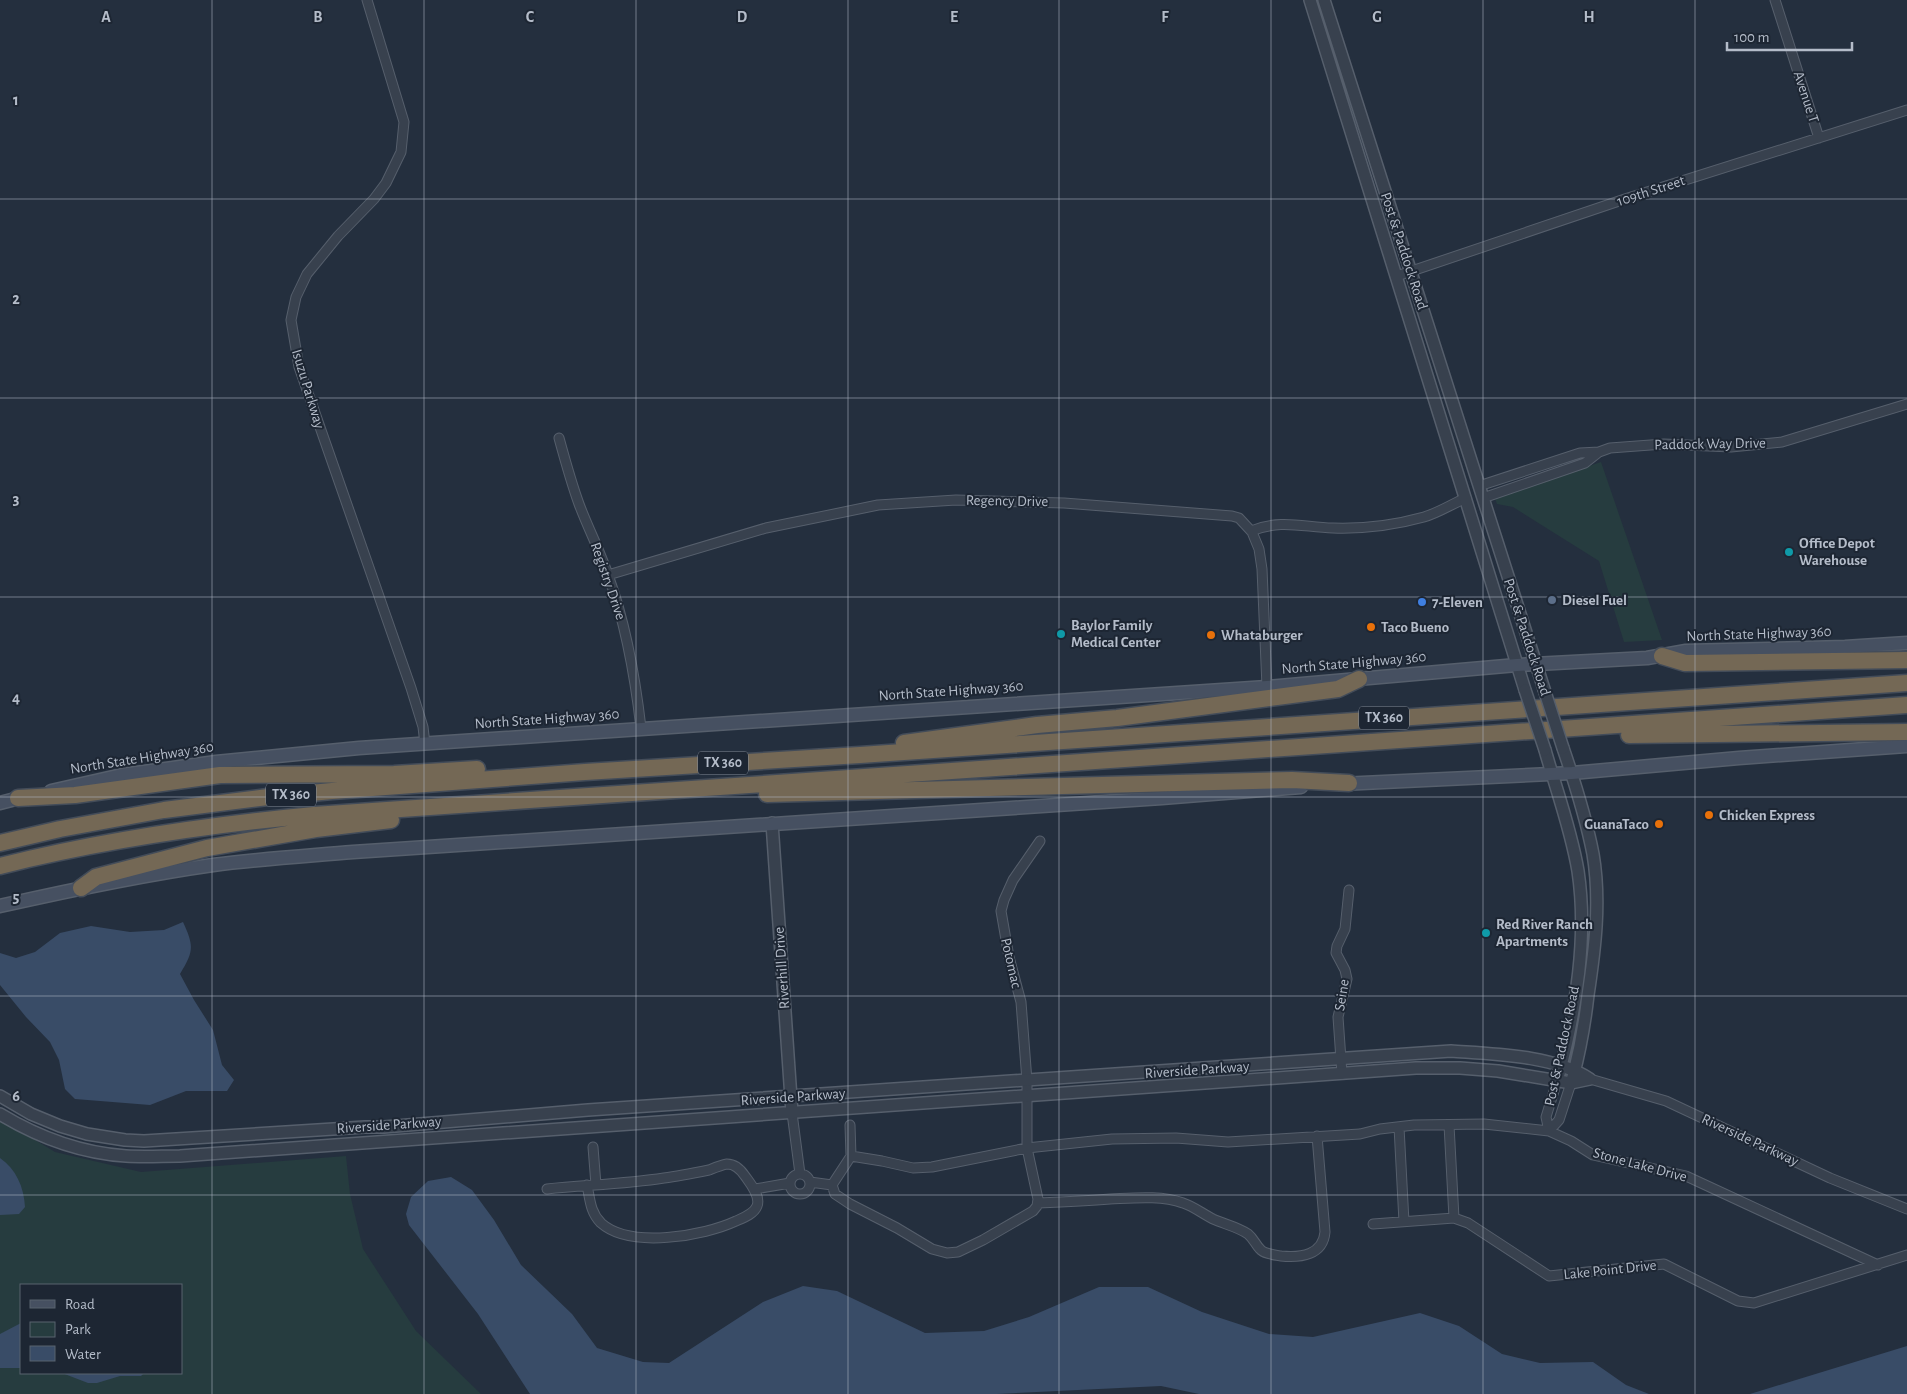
<svg xmlns="http://www.w3.org/2000/svg" width="1907" height="1394" font-family="'Alegreya Sans',sans-serif">
<rect width="100%" height="100%" fill="#242f3e"/>
<!-- green -->
<path fill="#263c3f" fill-rule="evenodd" d="M1601,462L1662,640L1624,642L1599,561L1513,507L1497,504L1495,498Z
M0,1119L55,1152L141,1172L346,1156L350,1194L363,1249L416,1331L481,1394H0ZM21,1285H181V1373H21Z"/>
<!-- water -->
<path fill="#394c67" d="M183,922C194,946 194,951 180,974L194,1000L213,1030L222,1065L234,1080L227,1091H186L150,1105L75,1099L65,1089L59,1060L50,1042L26,1017L0,985V953L16,958L35,952L60,933L91,926L130,932L164,930Z
M0,1158C16,1169 24,1187 25,1207L19,1214L0,1215Z
M451,1177L472,1190L494,1220L521,1265L572,1314L597,1348L643,1362L669,1363L763,1302L803,1286L837,1291L925,1333L984,1331L1029,1317L1099,1287H1148L1202,1312L1269,1334L1313,1337L1420,1313L1459,1326L1502,1354L1540,1363L1593,1362L1626,1385L1649,1394H1199L1161,1386L997,1394H530L478,1314L409,1225L406,1214L411,1197L428,1181Z
M21,1323V1368H0V1334Z
M1907,1346V1394H1750Z
M62,1373H144L141,1376H120L97,1383H88Z"/>
<g fill="none" stroke-linecap="round" stroke-linejoin="round">
<!-- minor casing -->
<g stroke="#565f6c" stroke-width="11">
<path id="minor" d="M367,0L404,122L401,152L386,183L374,199L338,236L307,274L296,297L291,320L299,367L411,688L423,727L425,744
M1775,0L1819,138
M1397,276L1625,199L1907,110
M559,438C565,460 571,482 579,504C588,528 600,551 608,575C626,624 635,676 641,728
M1479,486L1580,453L1599,452L1610,448L1664,444L1731,447L1782,442L1907,404
M1483,498L1585,463L1599,452
M1251,531C1281,519 1302,527 1333,528C1363,529 1395,525 1424,517C1438,513 1452,504 1466,498
M608,575L766,528L878,505L956,500L1064,503L1232,516L1239,518L1252,532L1259,549L1262,569L1267,687
M1342,1074L1338,1017L1347,979L1345,970L1336,953L1337,946L1345,929L1349,890
M1590,1079L1666,1101L1830,1178L1907,1209
M792,1113L800,1174
M1449,1125L1454,1218
M1399,1127L1404,1222
M1549,1131L1559,1120L1571,1083
M1549,1131L1546,1117L1557,1081
M593,1147L596,1185
M851,1156L882,1161L913,1168L932,1167L1027,1148L1112,1139L1176,1138L1228,1142L1360,1134L1380,1129L1414,1125L1484,1124L1549,1131L1571,1141L1593,1155L1686,1176L1878,1265
M790 1184a10 10 0 1 1 20 0a10 10 0 1 1-20 0Z
M810,1182L832,1185L851,1156L850,1125
M832,1185L835,1194L850,1204L897,1228L932,1249L947,1253L958,1252L983,1240L1033,1211L1037,1206L1038,1199L1027,1148V1081L1021,1002L1009,957L1001,911L1004,900L1013,880L1040,841
M547,1189C586,1185 625,1184 664,1178C679,1176 694,1173 709,1170C714,1168 721,1165 727,1164C735,1164 741,1170 745,1176C750,1183 761,1196 757,1206C754,1214 743,1218 736,1221C704,1236 630,1249 601,1223C590,1212 590,1199 587,1185
M755,1189L790,1183
M1038,1203C1062,1202 1086,1201 1110,1199C1133,1198 1161,1195 1183,1203C1193,1206 1203,1214 1213,1219C1224,1224 1238,1227 1248,1234C1254,1239 1255,1244 1260,1249C1264,1254 1275,1255 1281,1256C1301,1258 1323,1255 1325,1232L1317,1136
M1373,1224L1454,1218L1468,1223L1549,1276L1664,1264L1738,1301L1754,1303L1907,1255"/>
</g>
<!-- tertiary casing -->
<g stroke="#565f6c" stroke-width="14">
<path id="tertiary" d="M1310,0L1525,690
M1324,0L1544,689
M1563,748C1575,783 1586,818 1593,854C1601,901 1595,949 1588,995C1585,1022 1580,1050 1573,1077
M1545,750C1556,789 1571,829 1578,871C1588,938 1576,1008 1559,1074
M772,823L792,1113
M0,1096L31,1114L60,1126L87,1134L125,1140L144,1141L365,1127H384L588,1110L1451,1051C1493,1054 1553,1055 1590,1079
M0,1114C38,1137 81,1153 126,1156C144,1157 162,1156 180,1156L1416,1068H1460L1498,1071L1571,1083L1590,1079"/>
</g>
<!-- secondary casing -->
<g stroke="#565f6c" stroke-width="15">
<path id="secondary" d="M1341,784L1572,773L1739,758L1907,746
M51,791L122,775L216,762L359,748L1267,687L1517,665L1647,658L1686,651L1845,647L1907,643
M0,803L27,796
M0,906C71,890 142,875 213,865C260,859 307,856 353,852L1162,798L1301,787"/>
</g>
<!-- motorway casing -->
<g stroke="#434c59" stroke-width="19">
<path id="motorway" d="M1662,656L1685,663L1907,660
M1629,735L1907,732
M904,743L1037,725L1117,718L1338,689L1359,679
M767,794L1292,780L1349,783
M18,798L75,795L220,775L394,774L477,769
M0,843L60,829L164,810L268,797L332,791L585,772L860,755L1907,683
M0,866C103,840 208,825 314,815L1907,705
M81,888L96,877L207,848L316,829L391,820"/>
</g>
<!-- minor -->
<use href="#minor" stroke="#38414e" stroke-width="9"/>
<!-- tertiary -->
<use href="#tertiary" stroke="#38414e" stroke-width="11"/>
<!-- secondary -->
<use href="#secondary" stroke="#465061" stroke-width="12"/>
<!-- motorway -->
<use href="#motorway" stroke="#746855" stroke-width="16"/>
<!-- tertiary-bridge casing -->
<g stroke="#565f6c" stroke-width="14" stroke-linecap="butt">
<path id="tertiary-bridge" d="M1544,689L1563,748
M1525,690L1545,750"/>
</g>
<!-- tertiary-bridge -->
<use href="#tertiary-bridge" stroke="#38414e" stroke-width="11"/>
</g>
<!-- grid -->
<path fill="none" stroke="#b4bcc9" stroke-width="1" stroke-opacity="0.55" d="M212,0V1394M424,0V1394M636,0V1394M848,0V1394M1059,0V1394M1271,0V1394M1483,0V1394M1695,0V1394M0,199H1907M0,398H1907M0,597H1907M0,797H1907M0,996H1907M0,1195H1907"/>
<!-- markers -->
<g fill="#0f9aa8" stroke="#1d2633" stroke-width="2">
<circle cx="1789" cy="552" r="5"/>
<circle cx="1061" cy="634" r="5"/>
<circle cx="1486" cy="933" r="5"/>
</g>
<circle fill="#5c6f8a" stroke="#1d2633" stroke-width="2" cx="1552" cy="600" r="5"/>
<circle fill="#3f7fe0" stroke="#1d2633" stroke-width="2" cx="1422" cy="602" r="5"/>
<g fill="#e8710a" stroke="#1d2633" stroke-width="2">
<circle cx="1371" cy="627" r="5"/>
<circle cx="1211" cy="635" r="5"/>
<circle cx="1709" cy="815" r="5"/>
<circle cx="1659" cy="824" r="5"/>
</g>
<g text-anchor="middle" dominant-baseline="central" stroke-width="4" stroke-linejoin="round" paint-order="stroke">
<!-- shield labels -->
<g fill="#1d2633" stroke="#878f9c" stroke-width="1">
<rect x="1359" y="706.5" width="50" height="23" rx="4"/>
<rect x="698" y="751.5" width="50" height="23" rx="4"/>
<rect x="266" y="783.5" width="50" height="23" rx="4"/>
</g>
<g font-size="14" font-weight="bold" fill="#b4bcc9">
<text x="1384" y="718">TX 360</text>
<text x="723" y="763">TX 360</text>
<text x="291" y="795">TX 360</text>
</g>
<!-- street labels -->
<g font-size="15" fill="#b4bcc9" stroke="#1d2633">
<text transform="translate(1806 97) rotate(72)">Avenue T</text>
<text transform="translate(1651 191) rotate(-18)">109th Street</text>
<text transform="translate(1404 251) rotate(72)">Post &amp; Paddock Road</text>
<text transform="translate(308 389) rotate(73)">Isuzu Parkway</text>
<text transform="translate(1710 444) rotate(-1)">Paddock Way Drive</text>
<text transform="translate(1007 501) rotate(1)">Regency Drive</text>
<text transform="translate(608 581) rotate(71)">Registry Drive</text>
<text transform="translate(1759 634) rotate(-2)">North State Highway 360</text>
<text transform="translate(1527 637) rotate(72)">Post &amp; Paddock Road</text>
<text transform="translate(1354 663) rotate(-5)">North State Highway 360</text>
<text transform="translate(951 691) rotate(-4)">North State Highway 360</text>
<text transform="translate(547 719) rotate(-4)">North State Highway 360</text>
<text transform="translate(142 758) rotate(-9)">North State Highway 360</text>
<text transform="translate(1011 963) rotate(77)">Potomac</text>
<text transform="translate(782 968) rotate(-94)">Riverhill Drive</text>
<text transform="translate(1342 995) rotate(-81)">Seine</text>
<text transform="translate(1562 1046) rotate(-78)">Post &amp; Paddock Road</text>
<text transform="translate(1197 1070) rotate(-4)">Riverside Parkway</text>
<text transform="translate(793 1097) rotate(-4)">Riverside Parkway</text>
<text transform="translate(389 1125) rotate(-4)">Riverside Parkway</text>
<text transform="translate(1750 1140) rotate(25)">Riverside Parkway</text>
<text transform="translate(1640 1165) rotate(15)">Stone Lake Drive</text>
<text transform="translate(1610 1270) rotate(-6)">Lake Point Drive</text>
</g>
<!-- poi labels -->
<g font-size="15" font-weight="bold" fill="#b4bcc9" stroke="#1d2633" text-anchor="start">
<text x="1799" y="543">Office Depot<tspan x="1799" dy="17">Warehouse</tspan></text>
<text x="1562" y="600">Diesel Fuel</text>
<text x="1432" y="602">7-Eleven</text>
<text x="1071" y="625">Baylor Family<tspan x="1071" dy="17">Medical Center</tspan></text>
<text x="1381" y="627">Taco Bueno</text>
<text x="1221" y="635">Whataburger</text>
<text x="1719" y="815">Chicken Express</text>
<text x="1649" y="824" text-anchor="end">GuanaTaco</text>
<text x="1496" y="924">Red River Ranch<tspan x="1496" dy="17">Apartments</tspan></text>
</g>
</g>
<g font-size="16" text-anchor="middle" font-weight="bold" fill="#b4bcc9" stroke="#1d2633" stroke-width="4" stroke-linejoin="round" paint-order="stroke">
<text x="106" y="22">A</text>
<text x="318" y="22">B</text>
<text x="530" y="22">C</text>
<text x="742" y="22">D</text>
<text x="954" y="22">E</text>
<text x="1165" y="22">F</text>
<text x="1377" y="22">G</text>
<text x="1589" y="22">H</text>
<text x="16" y="105">1</text>
<text x="16" y="304">2</text>
<text x="16" y="504">3</text>
<text x="16" y="703">4</text>
<text x="16" y="902">5</text>
<text x="16" y="1101">6</text>
</g>
<!-- legend -->
<rect x="20" y="1284" width="162" height="90" fill="#1d2633" stroke="#59626f"/>
<rect x="30" y="1300" width="25" height="8" fill="#465061" stroke="#59626f"/>
<text x="65" y="1309" font-size="15" fill="#b4bcc9">Road</text>
<rect x="30" y="1322" width="25" height="15" fill="#263c3f" stroke="#59626f"/>
<text x="65" y="1334" font-size="15" fill="#b4bcc9">Park</text>
<rect x="30" y="1346" width="25" height="15" fill="#394c67" stroke="#59626f"/>
<text x="65" y="1359" font-size="15" fill="#b4bcc9">Water</text>
<!-- scale -->
<path d="M1727 42v8h125v-8" fill="none" stroke="#b4bcc9" stroke-width="2.5"/>
<text x="1734" y="42" font-size="15" fill="#b4bcc9" stroke="#1d2633" stroke-width="4" paint-order="stroke">100 m</text>
</svg>
